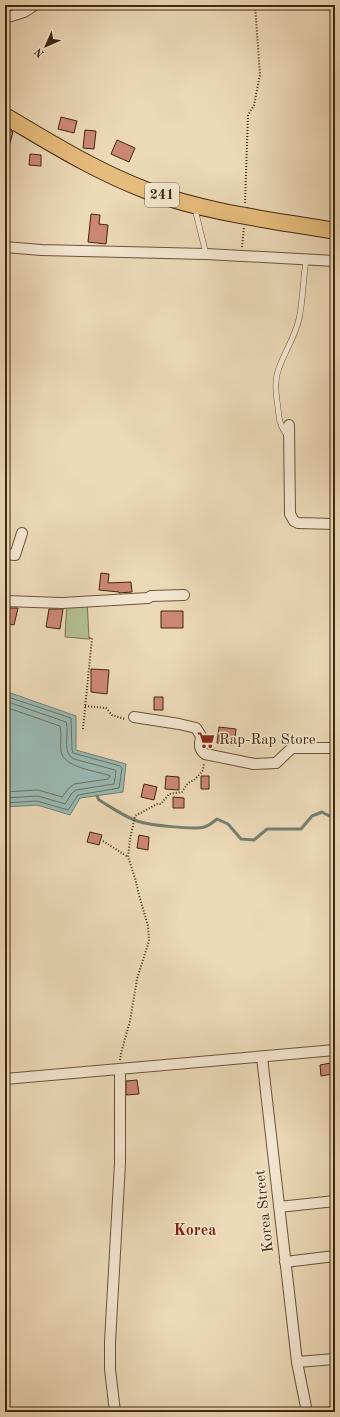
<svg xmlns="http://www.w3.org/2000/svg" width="340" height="1417" font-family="'Old Standard TT',serif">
<rect width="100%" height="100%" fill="#ecd9b7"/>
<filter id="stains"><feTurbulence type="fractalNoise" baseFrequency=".005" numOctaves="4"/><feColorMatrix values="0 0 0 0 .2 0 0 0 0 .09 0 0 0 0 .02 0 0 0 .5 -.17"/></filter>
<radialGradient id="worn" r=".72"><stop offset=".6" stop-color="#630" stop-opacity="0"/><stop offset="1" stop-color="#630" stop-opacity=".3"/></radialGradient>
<!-- green -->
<path fill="#b4c091" stroke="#7a7450" d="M87,599L89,639L65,637L67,600Z"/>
<!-- water -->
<path fill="#99b9b3" stroke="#757f71" d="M5,691L76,716V750L126,764L123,792L80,798L70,815L37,805L5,807Z"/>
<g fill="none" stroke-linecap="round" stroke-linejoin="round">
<!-- shore -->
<path stroke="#6c7061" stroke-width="1" d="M5,696L71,718L72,750L73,753L120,766L122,768L119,788L78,795L68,810L37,801L5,803
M5,701L66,722C70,733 61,752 74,759L115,770L116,772L114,784L76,790L72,793L65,804L38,796L5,798
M5,707L60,726C62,734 60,743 61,751C63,767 95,771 108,775L110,776L108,779L74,784L69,788L62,797L38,790L5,792"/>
<!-- stream -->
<path stroke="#757f71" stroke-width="3" d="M97,796L99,800C111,807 123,816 137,821C148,825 194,830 204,827C209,826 213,822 217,819L228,824L241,839L254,840L267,829H301L312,816L322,812L335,819"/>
</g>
<!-- building -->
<path fill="#cd8775" stroke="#3f280f" d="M61,117L77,121L74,133L58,129Z
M5,127L13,132L7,154L5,153Z
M85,130L96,131L94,149L83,148Z
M117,140L135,148L129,162L111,154Z
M30,154L41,155V166L29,165Z
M91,214L100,215L99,224L108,225L106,244L88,242Z
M101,573L109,574L108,583L131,582L132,592L119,593V592L99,590Z
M6,608H18L14,625L5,623Z
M49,609H63L60,629L46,627Z
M161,611H183V628H161Z
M91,669L109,670L107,694L91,692Z
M154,697H163V710H154Z
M219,727L236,729L234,745L217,743Z
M166,776L179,777V790L165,789Z
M201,776H209V789H201Z
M144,784L157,787L154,800L141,797Z
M173,797L184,798V808H173Z
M90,832L102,835L99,845L87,842Z
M139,835L149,837L148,850L137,848Z
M331,1063L333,1074L321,1076L320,1065Z
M137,1080L139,1094L126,1095V1081Z"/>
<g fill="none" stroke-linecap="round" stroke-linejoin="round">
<!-- service casing -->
<g stroke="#6a5439" stroke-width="6">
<path id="service" d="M195,209L206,254
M288,436C280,427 279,419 278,408C276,394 274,381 279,368C285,351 295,337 299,319C303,300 303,280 306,261"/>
</g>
<!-- minor casing -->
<g stroke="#6a5439" stroke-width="12">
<path id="minor" d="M5,18L24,12L35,5
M5,247L41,250L206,254L335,261
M289,425L290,514L294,521L298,523L335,524
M5,554L15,555L22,533
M5,601L62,603L148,598L151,596L184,595
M134,717L179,724L196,728L201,736C200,743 198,749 205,754L254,764L276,763L292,748H335
M262,1057L297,1362L307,1412
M5,1079L335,1050
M279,1207L335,1201
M285,1262L335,1256
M297,1362L335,1359
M115,1412L110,1369V1342L120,1163V1069"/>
</g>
<!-- primary casing -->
<g stroke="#3f280f" stroke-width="18">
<path id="primary" d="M5,116C51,143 97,172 148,191C208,213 272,220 335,231"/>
</g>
<!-- path -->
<path stroke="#3f280f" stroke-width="2" stroke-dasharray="1 2" stroke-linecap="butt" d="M245,203L248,115L254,105L260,75L255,5
M242,247L244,227
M85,706L106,708L112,715L125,719
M83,729L92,638H89
M103,841L128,857
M120,1060L121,1053L130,1021L137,979L149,941L148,926L139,895L135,878L128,857L130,839L135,816L157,804H161L169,794L182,792L188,783L194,780L200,774L203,770L204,763"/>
<!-- service -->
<use href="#service" stroke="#f3e6d0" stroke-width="5"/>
<!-- minor -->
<use href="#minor" stroke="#f3e6d0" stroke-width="10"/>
<!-- primary -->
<use href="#primary" stroke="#e6bc7c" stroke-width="16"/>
</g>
<!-- icons -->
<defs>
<g id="supermarket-bare" transform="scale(1.38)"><path d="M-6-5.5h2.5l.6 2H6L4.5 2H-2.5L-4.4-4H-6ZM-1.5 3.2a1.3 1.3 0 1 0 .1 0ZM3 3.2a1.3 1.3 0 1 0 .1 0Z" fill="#8f2418" stroke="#f3e6d0" stroke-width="2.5" paint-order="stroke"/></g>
</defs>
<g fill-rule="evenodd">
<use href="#supermarket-bare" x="206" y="740"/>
</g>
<g text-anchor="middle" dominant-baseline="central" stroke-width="3" stroke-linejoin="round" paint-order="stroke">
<!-- shield labels -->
<rect fill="#f3e6d0" stroke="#756149" stroke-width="1" x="145" y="183" width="34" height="24" rx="3"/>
<g font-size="14" font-weight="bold" fill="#3f280f">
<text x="162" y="195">241</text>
</g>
<!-- poi labels -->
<g font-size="15" fill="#3f280f" stroke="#f3e6d0" text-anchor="start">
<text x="219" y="740">Rap-Rap Store</text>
</g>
<!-- street labels -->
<g font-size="15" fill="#3f280f" stroke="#f3e6d0">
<text transform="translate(265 1211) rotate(-96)">Korea Street</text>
</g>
<!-- neighbourhood labels -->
<g font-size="16" font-weight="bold" fill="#7a1f14" stroke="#f3e6d0">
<text x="195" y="1231">Korea</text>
</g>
</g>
<!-- margin -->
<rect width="340" height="1417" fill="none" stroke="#ecd9b7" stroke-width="20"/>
<rect x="6" y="6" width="328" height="1405" fill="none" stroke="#3f280f" stroke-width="2"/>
<rect x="10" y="10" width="320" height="1397" fill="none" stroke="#3f280f"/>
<!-- north arrow -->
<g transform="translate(46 46) rotate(225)" stroke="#f3e6d0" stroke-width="3" paint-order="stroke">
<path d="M0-3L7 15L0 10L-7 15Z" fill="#3f280f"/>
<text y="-6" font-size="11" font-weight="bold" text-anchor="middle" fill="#3f280f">N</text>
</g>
<rect width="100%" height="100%" filter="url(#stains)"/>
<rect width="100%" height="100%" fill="url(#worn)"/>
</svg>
